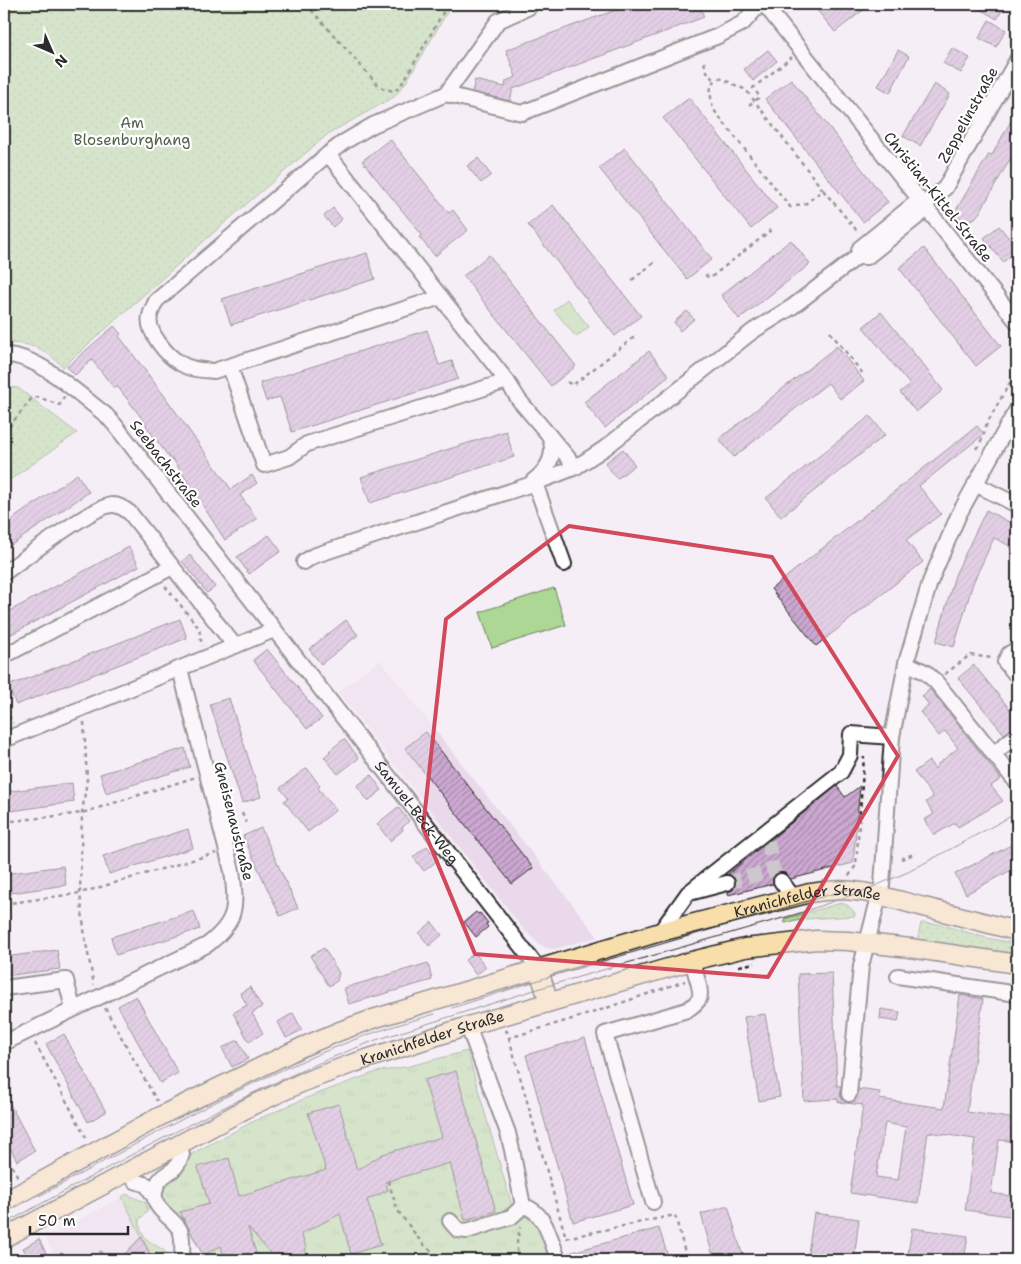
<svg xmlns="http://www.w3.org/2000/svg" width="1021" height="1264" font-family="'Shantell Sans',sans-serif">
<defs>
<pattern id="grass-dots" width="8" height="8" patternUnits="userSpaceOnUse" patternTransform="scale(1.25)"><rect width="8" height="8" fill="#add795"/><path d="M2 2h.1M6 6h.1" fill="none" stroke="#95b981" stroke-width="1.8" stroke-linecap="round"/></pattern>
<pattern id="park-tufts" width="24" height="20" patternUnits="userSpaceOnUse" patternTransform="scale(1.25)"><rect width="24" height="20" fill="#add795"/><path d="M3 7l-1-3M5 7V3M7 7l1-3M15 17l-1-3M17 17v-4M19 17l1-3" fill="none" stroke="#95b981"/></pattern>
<pattern id="building-hatch" width="6" height="6" patternUnits="userSpaceOnUse" patternTransform="scale(1.25)"><rect width="6" height="6" fill="#cca8d1"/><path d="M-1 1l2-2M0 6l6-6M5 7l2-2" fill="none" stroke="#a689aa"/></pattern>
</defs>
<rect width="100%" height="100%" fill="#f5eef6"/>
<filter id="ink" filterUnits="userSpaceOnUse"><feTurbulence type="fractalNoise" baseFrequency=".02" numOctaves="2"/><feDisplacementMap in="SourceGraphic" scale="10" xChannelSelector="R" yChannelSelector="G"/><feConvolveMatrix kernelMatrix="1 2 1 2 8 2 1 2 1" color-interpolation-filters="sRGB"/></filter>
<g filter="url(#ink)">
<!-- built -->
<path fill="#e9d9eb" d="M380,660L598,937L554,949L546,948L539,944L524,930L338,692Z
M122,1197L153,1260H57L43,1233H55Z"/>
<!-- grass -->
<path fill="url(#grass-dots)" stroke="#6c8160" d="M4,4H452L407,81L394,97L328,134L221,226L63,367C44,348 31,343 4,343Z
M4,386L18,388L77,433L4,484Z
M841,903C847,904 851,908 855,913V916L807,919L785,923L784,919Z
M921,923L940,924L983,937L1017,944V957L917,941Z"/>
<!-- park -->
<path fill="url(#park-tufts)" stroke="#6c8160" d="M467,1051L516,1220L530,1214L539,1223L551,1257L543,1260H203V1255L189,1229L186,1228L180,1212L174,1215L162,1206L159,1185L175,1173L193,1153L256,1120L306,1098L376,1072L410,1066Z
M126,1194L145,1202L148,1211L139,1220C141,1247 162,1242 172,1260H153L122,1197Z"/>
<!-- pitch -->
<path fill="#add795" stroke="#6c8160" d="M567,299L589,327L576,337L554,310Z
M554,588L566,625L492,648L480,612Z"/>
<!-- building -->
<path fill="url(#building-hatch)" stroke="#2b2b2b" fill-rule="evenodd" d="M632,4H699L704,17L513,89L510,101L472,92L475,80L505,87L506,81L516,77L506,50Z
M812,4H871L835,32Z
M971,4H998L1004,7L997,19Z
M989,20L1006,30L996,47L979,38Z
M952,48L970,58L961,73L943,63Z
M768,50L777,61L753,81L744,69Z
M898,50L909,56L890,93L878,86Z
M791,79L888,202L863,222L765,99Z
M934,84L950,94L920,146L903,136Z
M689,98L777,208L751,229L663,118Z
M1017,110V147L980,212L974,219L972,218L969,223L958,217L955,212L989,154L992,155Z
M390,139L449,213L453,210L468,230L435,256L419,237L422,235L362,161Z
M625,148L712,259L687,279L599,168Z
M478,158L491,175L481,183L467,166Z
M553,205L641,316L615,336L528,225Z
M333,208L342,219L333,227L324,216Z
M999,226L1017,248V251L1003,262L984,238Z
M791,240L810,264L739,319L721,295Z
M924,248L1001,346L976,366L899,268Z
M367,253L375,279L231,325L222,299Z
M489,255L576,366L551,386L463,276Z
M687,311L694,319L680,331L674,322Z
M881,312L943,390L916,412L900,392L910,385L863,327Z
M114,326L121,334L119,336L163,394L231,489L252,475L257,483L240,495L257,519L225,540L173,459L171,460L146,426L147,425L117,386L114,388L92,360L75,375L67,367Z
M427,330L439,365L452,361L458,379L292,432L280,397L266,401L260,383Z
M837,346L864,381L840,399L828,383L734,457L719,439Z
M649,351L669,376L605,428L584,402Z
M870,416L885,435L781,517L766,498Z
M977,426L984,434L919,486L941,514L906,540L923,562L816,646L771,589Z
M506,431L514,457L370,503L361,477Z
M623,449L635,465L617,479L605,463Z
M77,474L89,492L4,550V525Z
M986,510L1017,526V557L1008,545L994,538L973,583L954,647L936,642L955,575Z
M269,535L281,551L249,574L237,557Z
M129,547L139,566L4,638V614Z
M190,555L215,587L207,593L182,561Z
M180,619L187,638L16,705L8,686Z
M346,620L358,635L321,664L309,649Z
M267,649L322,718L307,729L253,660Z
M974,665L1017,718V725L1004,734L958,678Z
M930,689L1001,779L991,786L1003,801L958,827L955,823L934,835L924,820L934,814L926,802L933,797L914,772L929,761L935,769L938,764L958,748L945,731L939,736L920,712L929,705L922,696Z
M229,698L261,797L242,803L210,704Z
M426,732L533,868L512,884L405,748Z
M344,739L359,758L338,774L324,757L330,752L329,751Z
M185,748L190,767L106,793L100,774Z
M307,768L320,786L318,788L336,810L308,832L284,801L288,798L280,788Z
M371,775L382,790L368,801L357,786Z
M72,783L74,802L4,812V792Z
M837,786L845,797L860,786L853,863L791,879L785,873L779,872L773,877V884L728,895V892L733,890L735,886L736,881L733,877L728,874Z
M398,807L409,821L402,828L403,830L390,841L377,824Z
M261,828L298,908L280,916L243,836Z
M188,829L193,848L109,874L103,856Z
M1017,842V867L966,894L955,874Z
M427,846L438,860L424,871L413,857Z
M63,866L66,885L4,894V874Z
M194,911L200,929L116,955L111,937Z
M476,912L478,914L480,913L488,923L486,924L488,927L476,937L464,922Z
M432,922L442,935L429,946L419,933Z
M324,948L339,973L337,981L329,986L310,956Z
M57,950L60,969L4,976V957Z
M475,953L486,967L476,975L465,960Z
M428,963L432,980L349,1004L344,988Z
M832,973L837,1086H841V1097L848,1103L856,1099L858,1089L880,1092L879,1099L944,1108L960,995L983,999L967,1112L1017,1119V1142L999,1140L991,1193L1017,1197V1217L965,1210L975,1139L928,1132L918,1203L850,1193L863,1105L838,1102V1099L804,1101L798,974ZM885,1123L906,1127L898,1180L876,1177Z
M250,987L262,1007L252,1013L263,1033L249,1042L233,1013L247,1005L240,993Z
M136,996L178,1073L160,1083L118,1006Z
M881,1009L900,1012L898,1022L880,1019Z
M293,1013L302,1030L286,1038L278,1022Z
M765,1014L780,1097L759,1101L744,1017Z
M64,1034L106,1112L88,1122L46,1044Z
M585,1038L633,1205L573,1222L526,1055Z
M238,1040L248,1059L232,1067L222,1048Z
M456,1071L496,1211L465,1220L450,1163L385,1182L388,1190L367,1200L381,1245L351,1254L340,1214L301,1234L306,1247L305,1253L300,1260H276L248,1227L258,1260H225L221,1246L203,1255L180,1212L209,1204L198,1167L229,1158L239,1196L326,1170L308,1113L339,1104L357,1170L383,1154L442,1137L424,1080Z
M4,1093L35,1151L17,1161L4,1136Z
M728,1206L744,1260H714L701,1214Z
M814,1213L859,1219L854,1260H807Z
M659,1228L669,1260H564L565,1254Z
M912,1228L968,1236L964,1260H907Z
M141,1237L153,1260H119Z
M39,1239L48,1257L42,1260H29L23,1248Z"/>
<g fill="none" stroke-linecap="round" stroke-linejoin="round">
<!-- minor-tunnel -->
<path stroke="#cdc7cd" stroke-width="14" stroke-dasharray="14 7" stroke-linecap="butt" d="M768,841L773,870L777,876
M727,883L773,870"/>
<!-- minor casing -->
<g stroke="#2b2b2b" stroke-width="18">
<g id="minor">
<path d="M764,4L1017,322"/>
<path d="M446,94L522,113L718,36L743,23L760,4"/>
<path d="M328,154L507,381L519,400L576,467"/>
<path d="M924,205L945,188L1017,60"/>
<path d="M857,257H867L927,209"/>
<path d="M441,297L214,371C203,370 190,370 180,363C167,356 146,331 150,316C151,311 154,306 156,301L328,154L344,142L373,125L446,94L498,21L529,7"/>
<path id="s1" d="M4,355C38,354 79,395 106,415L115,425L538,968"/>
<path d="M230,367L264,465L289,457L307,444L507,381"/>
<path d="M533,481C549,469 557,454 549,435"/>
<path d="M535,483L564,564"/>
<path d="M975,484L1017,505"/>
<path d="M304,562L313,556L535,483L576,467L605,448L753,331L792,307L857,257L860,248L919,200"/>
<path d="M4,573C22,560 96,504 113,505C119,505 125,509 130,513L235,646"/>
<path d="M1017,649L1009,654L1005,662L1017,676"/>
<path d="M4,656L172,567"/>
<path d="M906,663L925,672L936,682L1017,783"/>
<path d="M4,740L274,630"/>
<path d="M993,754L1017,735"/>
<path d="M781,881L793,897"/>
<path d="M693,892L727,883"/>
<path d="M660,932L688,893L841,772L850,755L851,734L892,737"/>
<path d="M898,976L1017,994"/>
<path d="M4,988L66,980L73,1009"/>
<path d="M468,1026L508,1133L512,1150L523,1206C545,1211 550,1238 557,1256"/>
<path d="M4,1043L207,945C237,922 237,907 232,871L180,669"/>
<path d="M849,1094L861,966L882,885L892,737L906,663L930,582L959,514L1017,409"/>
<path d="M182,1154C176,1176 163,1170 157,1185C147,1209 172,1215 180,1230C184,1239 181,1250 183,1260"/>
<path d="M135,1181L147,1185L155,1198"/>
<path d="M653,1202L605,1034L687,1010C691,1007 696,1004 699,999C703,992 694,970 692,961"/>
<path d="M450,1221L458,1230L467,1231L511,1217L523,1206"/>
</g>
</g>
<!-- major casing -->
<g stroke="#2b2b2b" stroke-width="21">
<g id="major">
<path d="M538,968L549,1002"/>
<path id="s2" d="M4,1202L168,1112L302,1047L340,1031L376,1018L660,932L810,893C855,885 881,896 924,907C955,915 986,923 1017,931"/>
<path id="s3" d="M4,1238L253,1105L301,1083L351,1064L468,1026L692,961L745,948L816,940L848,941L910,948L1017,964"/>
</g>
</g>
<!-- path -->
<path stroke="#2b2b2b" stroke-width="2.5" stroke-dasharray="4 4" stroke-linecap="butt" d="M306,4L378,85L384,89L395,91L404,81L448,4
M704,62L706,70L714,81
M749,105L760,97L753,88L792,57
M796,205L805,204L823,190L858,232
M791,208L713,109C711,96 706,84 720,78L746,90L823,190
M705,275L710,278L770,231L769,226
M632,280L655,262
M830,332L863,374
M567,382L573,385L633,338L632,333
M4,433L32,398L38,397L59,405L62,403L64,396
M976,449L984,436V432L987,423L1017,370
M165,586L199,628L202,646
M945,674L970,655L992,658
M4,709L13,723
M84,722L87,780L82,813L80,893L85,938L94,985
M1017,798L1015,800L1017,803
M242,813L246,823
M4,822L82,813L196,777
M901,859L916,853
M849,876L856,865L864,757
M4,904L80,893L216,853
M739,966L755,963
M105,1008L157,1101
M505,1031H507L509,1038L592,1013L685,981
M509,1038L566,1238L675,1215L687,1260
M35,1043L87,1139
M4,1152L18,1177
M388,1181L398,1211L422,1243L442,1260
M100,1251L104,1260
M517,1260V1243L520,1227"/>
<!-- minor -->
<use href="#minor" stroke="#fff" stroke-width="14"/>
<!-- major -->
<use href="#major" stroke="#f8deab" stroke-width="18"/>
<!-- tram -->
<path stroke="#2b2b2b" stroke-width="1" d="M452,1008L542,979L849,889
M39,1196C138,1144 236,1086 341,1045C372,1032 404,1023 435,1014
M4,1224C126,1158 247,1089 376,1040L544,987L800,913L863,891L908,872L1017,813"/>
</g>
</g>
<!-- marked area -->
<path d="M0 0H1021V1264H0ZM569,526L772,557L898,756L768,977L475,954L423,828L446,619Z" fill="#f5eef6" fill-opacity=".55" fill-rule="evenodd"/>
<path fill="none" stroke="#d1495b" stroke-width="4" stroke-linejoin="round" d="M569,526L772,557L898,756L768,977L475,954L423,828L446,619Z"/>
<g text-anchor="middle" dominant-baseline="central" stroke-width="4.5" stroke-linejoin="round" paint-order="stroke">
<!-- street labels -->
<g font-size="15" fill="#2b2b2b" stroke="#fff">
<text transform="translate(968 115) rotate(-61)">Zeppelinstraße</text>
<text transform="translate(938 197) rotate(51)">Christian-Kittel-Straße</text>
<text transform="translate(166 464) rotate(52)">Seebachstraße</text>
<text stroke="none"><textPath href="#s1" startOffset="625">Samuel-Beck-Weg</textPath></text>
<text transform="translate(234 821) rotate(76)">Gneisenaustraße</text>
<text stroke="none"><textPath href="#s2" startOffset="864">Kranichfelder Straße</textPath></text>
<text stroke="none"><textPath href="#s3" startOffset="474">Kranichfelder Straße</textPath></text>
</g>
<!-- park labels -->
<g font-size="15" fill="#525f4b" stroke="#fff">
<text x="132" y="123">Am<tspan x="132" dy="17">Blosenburghang</tspan></text>
</g>
</g>
<!-- margin -->
<rect width="1021" height="1264" fill="none" stroke="#fff" stroke-width="20"/>
<rect x="10" y="10" width="1001" height="1244" fill="none" stroke="#2b2b2b" stroke-width="2" filter="url(#ink)"/>
<!-- north arrow -->
<g transform="translate(52 52) rotate(135)" stroke="#ffffff" stroke-width="4" paint-order="stroke">
<path d="M0-4L9 19L0 12L-9 19Z" fill="#2b2b2b"/>
<text y="-8" font-size="14" font-weight="bold" text-anchor="middle" fill="#2b2b2b">N</text>
</g>
<!-- scale -->
<path d="M30 1226v8h98v-8" fill="none" stroke="#2b2b2b" stroke-width="2.5"/>
<text x="38" y="1226" font-size="15" fill="#2b2b2b" stroke="#ffffff" stroke-width="4" paint-order="stroke">50 m</text>
</svg>
